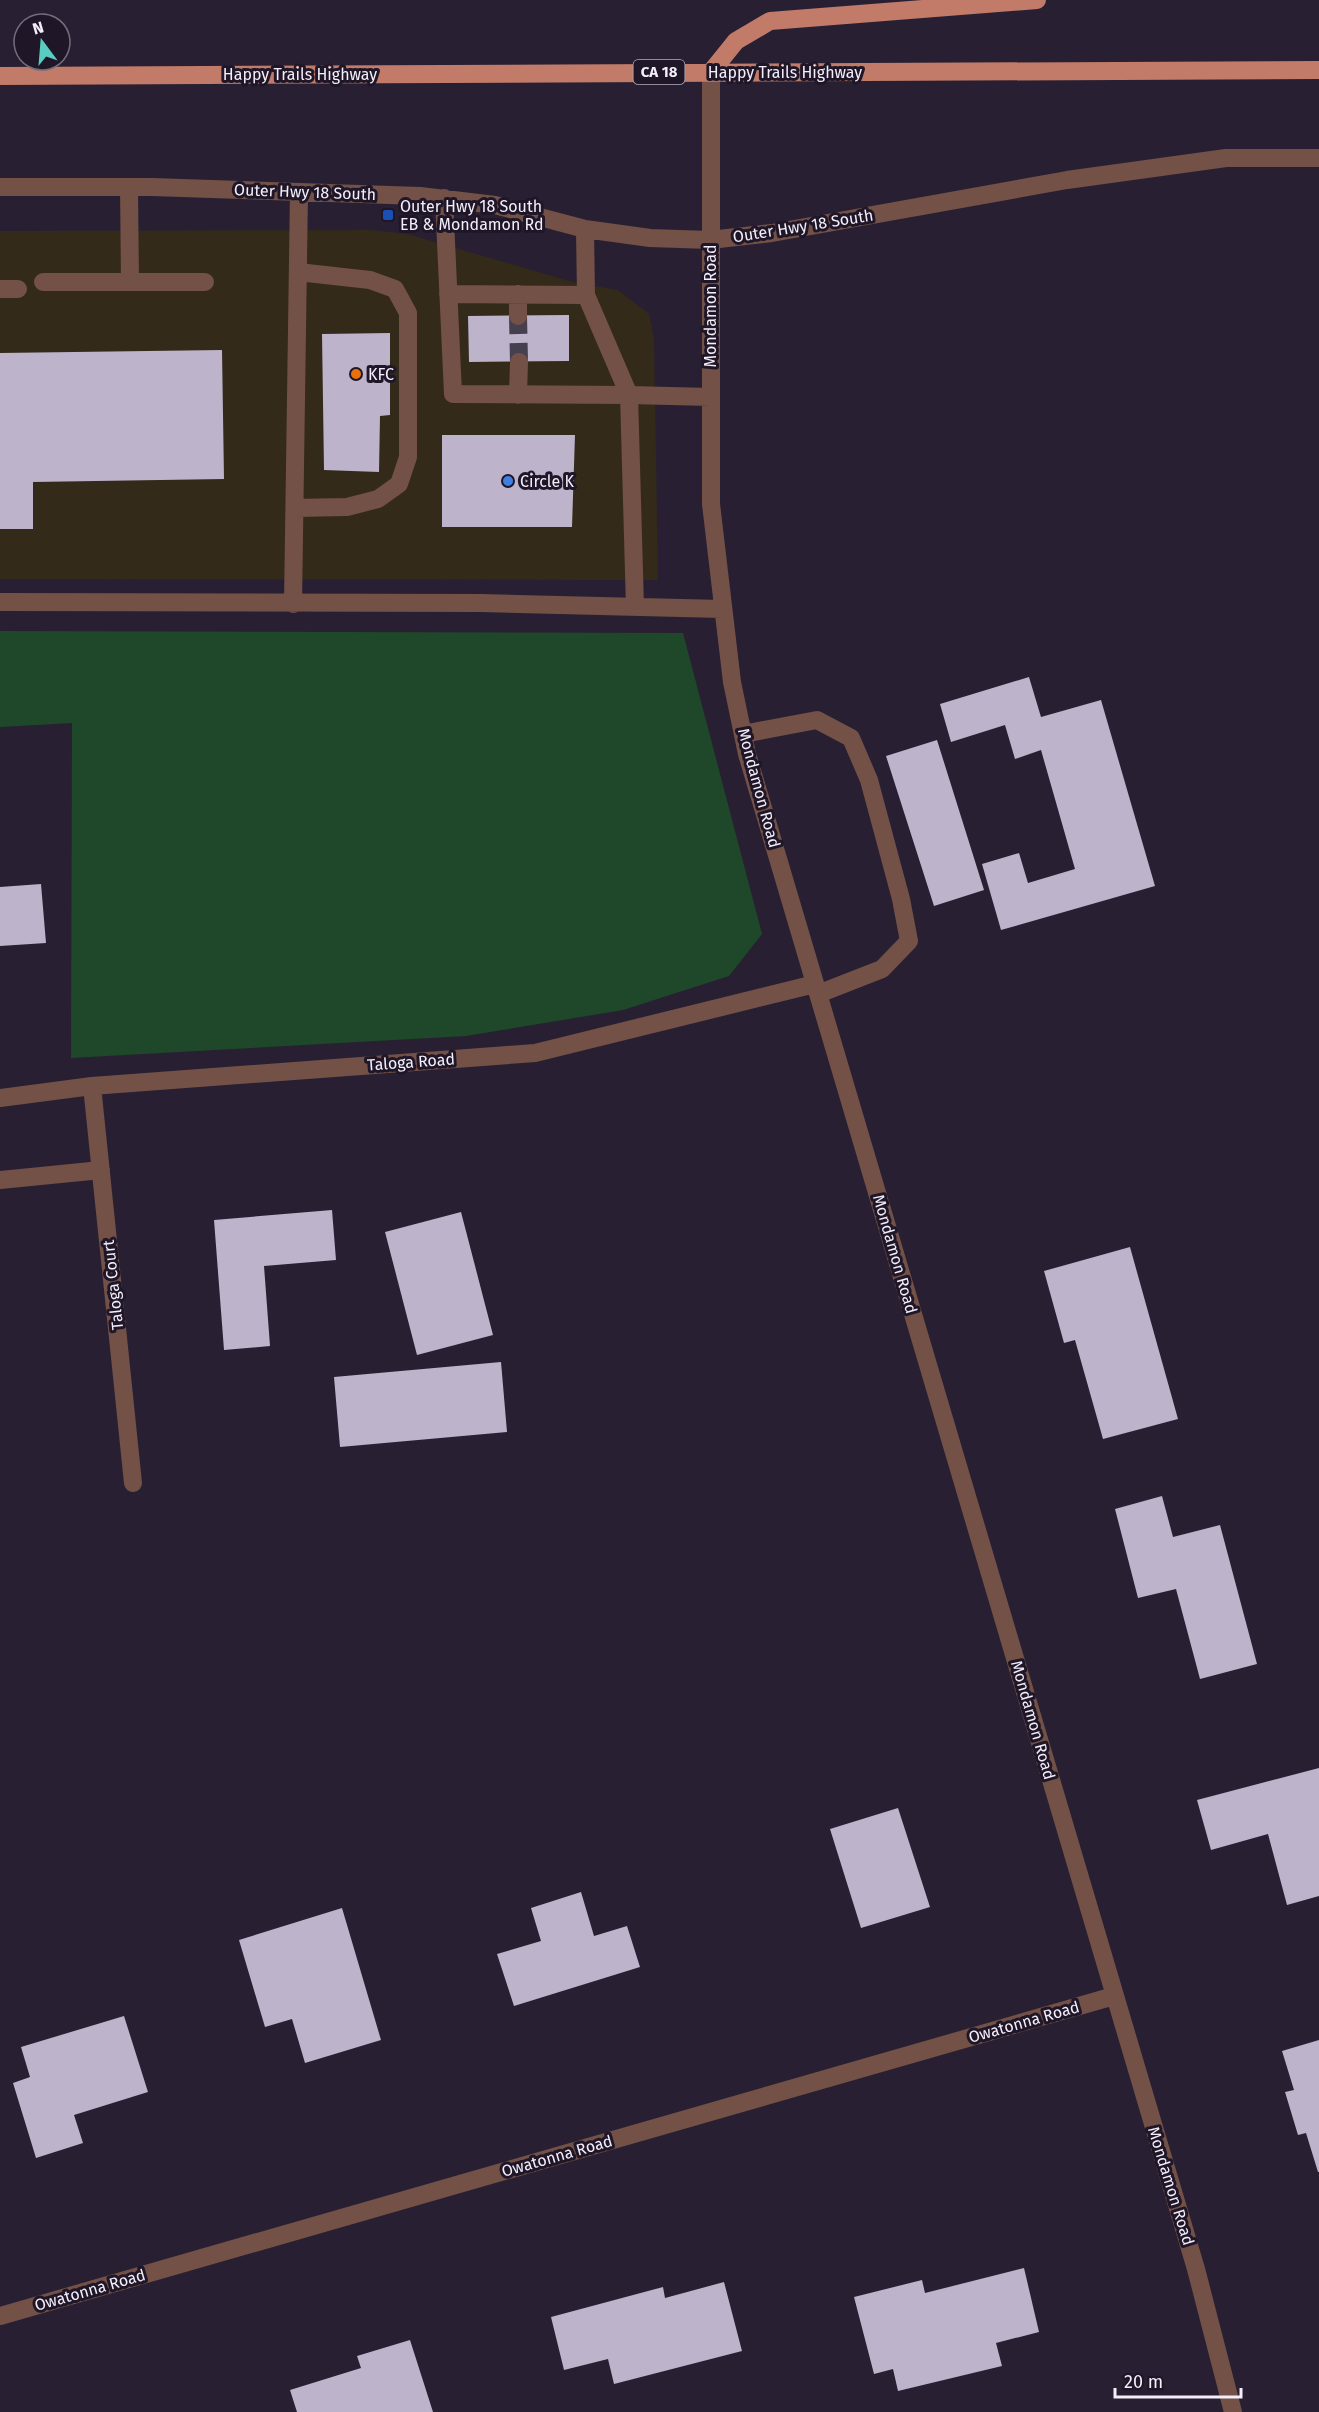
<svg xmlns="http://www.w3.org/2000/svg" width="1319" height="2412" font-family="'Fira Sans',sans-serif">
<rect width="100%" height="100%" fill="#282032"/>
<!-- commercial -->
<path fill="#342a1a" d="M371,230L407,234L576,283L618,290L649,314L654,340L658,580L0,579V231Z"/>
<!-- green -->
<path fill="#1e4829" d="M0,631L683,633L762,934L729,976L623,1010L466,1036L71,1058L72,723L0,727Z"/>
<!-- building -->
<path fill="#bdb3ca" d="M569,315V361L469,362L468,316Z
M390,333V415L380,416L379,472L324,470L322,334Z
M222,350L224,479L33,482V529H0V353Z
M442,435H575L572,527H442Z
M1029,677L1041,717L1101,700L1155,886L1001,930L982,864L1019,853L1028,883L1075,869L1041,750L1015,759L1005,725L951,742L940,704Z
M937,740L984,890L934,906L886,756Z
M41,884L46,943L0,946V887Z
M332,1210L336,1260L264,1266L270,1346L224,1350L214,1220Z
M461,1212L493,1335L417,1355L385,1232Z
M1130,1247L1178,1419L1103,1439L1075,1340L1064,1343L1044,1271Z
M501,1362L507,1432L340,1447L334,1377Z
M1162,1496L1173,1537L1220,1525L1257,1664L1200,1679L1176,1589L1138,1598L1115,1509Z
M1319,1768V1896L1287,1905L1268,1834L1211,1850L1197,1800Z
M898,1808L930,1907L861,1928L830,1829Z
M581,1892L594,1936L627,1926L640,1967L514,2006L497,1954L541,1941L531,1908Z
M342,1908L381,2040L305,2063L292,2019L265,2027L239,1940Z
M124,2016L148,2092L74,2115L83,2143L36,2158L13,2083L30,2077L21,2047Z
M1319,2040V2172H1318L1306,2133L1298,2135L1285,2092L1294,2090L1282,2051Z
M1024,2268L1039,2332L996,2343L1002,2366L898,2391L893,2369L874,2374L854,2297L922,2280L925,2293Z
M724,2282L742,2351L614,2384L608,2359L564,2370L551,2317L663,2287L665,2298Z
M410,2340L433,2412H297L290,2390L361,2368L357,2356Z"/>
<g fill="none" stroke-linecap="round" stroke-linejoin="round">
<!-- minor-tunnel -->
<path stroke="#463f50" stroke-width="18" stroke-dasharray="18 9" stroke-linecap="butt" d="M518,316L519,362"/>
<!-- minor -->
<path stroke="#735147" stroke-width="18" d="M711,72V504L732,682L747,754L1196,2269L1233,2412
M0,187H152L420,196L495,205L585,229L650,238L710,240L772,233L1067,180L1226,158H1319
M129,187L130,282
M444,198L453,394L629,395L635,607
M585,229L586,295
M43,282H205
M0,289H18
M448,294L586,295L629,395L711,397
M518,294V316
M518,395L519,362
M295,508L347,507L378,499L399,484L408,457V313L395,289L370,280L298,272
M0,602L481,603L722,609
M293,604L299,192
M743,734L817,720L851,738L869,780L901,899L909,941L882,969L818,994
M92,1086L133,1483
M0,1098L92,1086L535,1053L815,984
M0,1180L101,1170
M0,2316L1114,1996"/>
<!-- major -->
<path stroke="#c17b68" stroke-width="18" d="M711,72L736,41L770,21L1037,0
M0,76L1319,70"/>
</g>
<!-- markers -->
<rect fill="#1a4fb4" stroke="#1f1728" stroke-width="2" x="382" y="209" width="12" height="12" rx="3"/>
<circle fill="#e8710a" stroke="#1f1728" stroke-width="2" cx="356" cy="374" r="6"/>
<circle fill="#3f7fe0" stroke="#1f1728" stroke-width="2" cx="508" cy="481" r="6"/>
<g text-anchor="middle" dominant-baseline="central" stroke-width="6" stroke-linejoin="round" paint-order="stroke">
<!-- shield labels -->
<rect fill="#1f1728" stroke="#b3aebb" stroke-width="1.5" x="633.5" y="60" width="51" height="24" rx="4.5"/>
<g font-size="15" font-weight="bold" fill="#f3eefa">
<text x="659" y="72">CA 18</text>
</g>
<!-- street labels -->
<g font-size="16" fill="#f3eefa" stroke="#1f1728">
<text x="785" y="72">Happy Trails Highway</text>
<text x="300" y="74">Happy Trails Highway</text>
<text transform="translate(305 192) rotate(2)">Outer Hwy 18 South</text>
<text transform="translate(803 226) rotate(-9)">Outer Hwy 18 South</text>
<text transform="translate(710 306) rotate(-90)">Mondamon Road</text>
<text transform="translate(759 788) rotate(75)">Mondamon Road</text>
<text transform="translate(411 1062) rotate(-4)">Taloga Road</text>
<text transform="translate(895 1254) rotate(74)">Mondamon Road</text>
<text transform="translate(113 1285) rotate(-96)">Taloga Court</text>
<text transform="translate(1033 1720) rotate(74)">Mondamon Road</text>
<text transform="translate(1024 2022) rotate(-16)">Owatonna Road</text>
<text transform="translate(557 2156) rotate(-16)">Owatonna Road</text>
<text transform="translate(1171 2186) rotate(73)">Mondamon Road</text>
<text transform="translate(90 2290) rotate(-16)">Owatonna Road</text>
</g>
<!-- poi labels -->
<g font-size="16" fill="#f3eefa" stroke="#1f1728" text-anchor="start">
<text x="400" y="206">Outer Hwy 18 South<tspan x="400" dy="18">EB &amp; Mondamon Rd</tspan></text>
<text x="368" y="374">KFC</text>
<text x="520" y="481">Circle K</text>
</g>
</g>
<!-- north arrow -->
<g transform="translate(42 42) rotate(344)"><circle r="28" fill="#1f1728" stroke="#746d7c" stroke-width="1.5"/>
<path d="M0-4.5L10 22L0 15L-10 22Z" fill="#58cec0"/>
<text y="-9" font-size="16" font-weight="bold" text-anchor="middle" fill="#f3eefa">N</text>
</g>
<!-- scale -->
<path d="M1115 2388v9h126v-9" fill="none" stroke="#f3eefa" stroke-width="3"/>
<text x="1124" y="2388" font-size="18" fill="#f3eefa" stroke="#1f1728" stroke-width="4.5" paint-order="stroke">20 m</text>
</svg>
